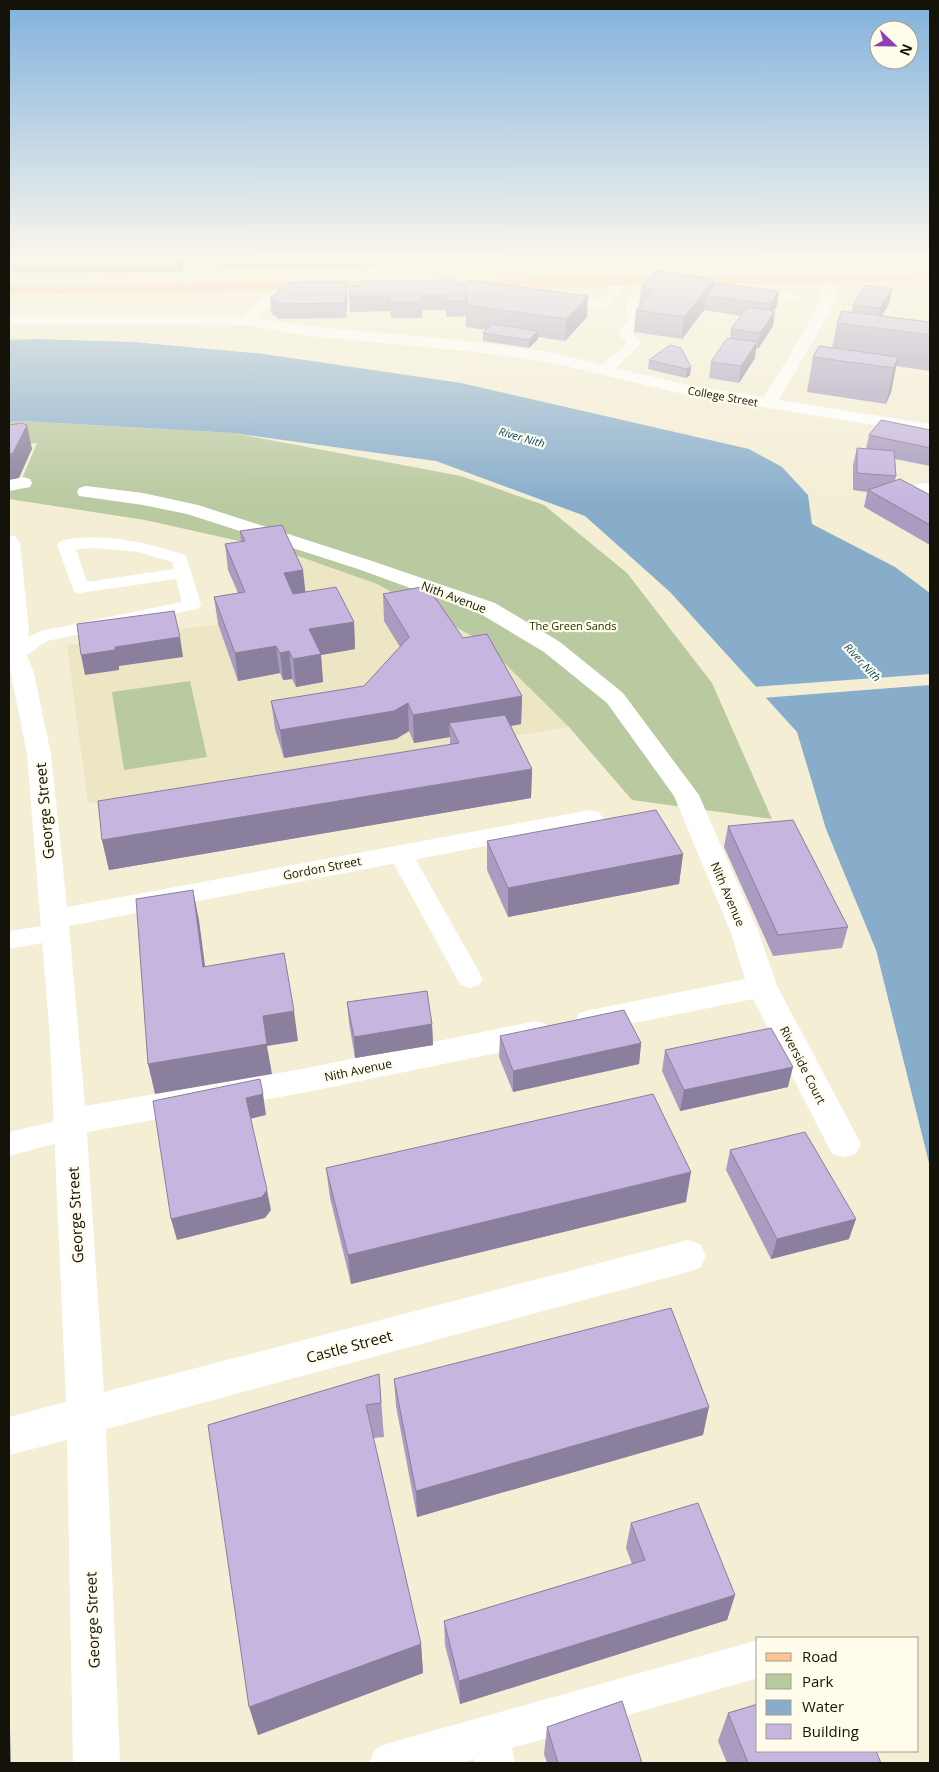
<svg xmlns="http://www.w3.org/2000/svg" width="939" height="1772" font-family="'Open Sans',sans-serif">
<rect width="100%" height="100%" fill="#f4eed5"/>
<!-- built -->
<path fill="#ede6c5" d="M284,551L377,584L483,642L569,727L88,804L67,645L218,624L239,680L280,673L312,657L355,649L296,620Z"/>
<!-- green -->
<path fill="#b9c9a0" d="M22,421L233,433L461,476L544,505L627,573L712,683L772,819L632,800L569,727L483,642L377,584L284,551L145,520L9,499V489L23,476L37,443L9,447V422Z
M190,681L207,757L124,770L112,692Z"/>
<!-- water -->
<path fill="#87adcb" d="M37,339L133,342L264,354L461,383L749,449L782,467L808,495L812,524L895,567L930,593V1167L876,950L826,829L797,732L670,592L585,516L436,461L233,433L22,421L9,422V340Z"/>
<!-- pier -->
<path fill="#f4eed5" d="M930,674V685L762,698L753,687Z"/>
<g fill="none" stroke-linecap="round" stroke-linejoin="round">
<!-- service -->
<path fill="#fff" fill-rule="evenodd" d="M729,257H741L747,270L745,273H737Z
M738,274L742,275L749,286L795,294L801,298L795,302L740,292L732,278Z
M622,276L628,280L609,307L555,305L549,301L555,297L602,300L618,277Z
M640,285H672L678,289L672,293H644L637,308L641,319L632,333L642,343L610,373H600L598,370L600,367L627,343L618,333L629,319L625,308L634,289Z
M9,535L15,536L20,543L29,631L28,637L41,631L182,602L176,579L80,593L74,592L57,545L60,541C102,531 146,543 186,555L201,605L198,609L192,610L47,641L23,658L16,660L9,658ZM96,548L138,552L172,562L174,569L87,582L76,549Z
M400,845L408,848L412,853L483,979L479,985L470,988L461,985L457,979L388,853L392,848Z
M55,924L64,927L67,933L64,939L9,949V931Z
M70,1118L80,1121L84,1129L80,1137L9,1156V1132Z
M758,1640V1678L512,1748L515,1763H475L474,1759L460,1763H369L375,1749L389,1743Z"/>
<!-- minor -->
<path fill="#fff" fill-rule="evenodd" d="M191,257H205L198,278L191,282L184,278Z
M820,264L825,265C830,273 836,284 836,294C836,307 788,383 779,400L930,424V434L687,395L549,362L468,351L308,336L245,325L9,324V316L241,317L281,283H291L293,286L291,289L257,318L308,326L468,341L549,352L687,385L764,397C773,382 822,306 822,293C821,285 817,276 813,268Z
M23,477L30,479L32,483L30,487L9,491V479Z
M923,483L930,484V496L916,493L914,489L916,485Z
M86,486L143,493L198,505L372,561L495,603L560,642L623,693L699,795L759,933L777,986L861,1144L856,1154L844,1157L832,1154L753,999L590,1032L579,1029L575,1021L579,1013L590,1010L745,979L731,933L674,796L607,703L544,652L479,613L358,569L187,514L143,505L79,496L77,492L79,488Z
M9,646L24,649L33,670L51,754L67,907L590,810L599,812L603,818L599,824L590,826L69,926L85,1106L302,1069L536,1021L547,1025L551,1033L547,1041L536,1045L302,1093L87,1132L104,1392L688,1240L701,1245L706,1256L701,1267L688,1272L106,1429L120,1763H73L67,1440L9,1455V1417L66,1402L50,1039L27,754L9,665Z"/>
<!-- primary -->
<path fill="#fec593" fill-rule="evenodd" d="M930,273V281L9,294V286Z"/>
</g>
<!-- wall -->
<path fill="#a99cc0" d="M9,257H187L181,272L9,273Z
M217,257H378V266L218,269Z
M383,257H418V265H383Z
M430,257H493L430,258Z
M538,257H603V262L539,263Z
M760,257H798V261L763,262Z
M803,257H842L841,261H805Z
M715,279L714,285L779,291L777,306L774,311L773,326L758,349L756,348L755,358L739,383L709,378L711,362L730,338L731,329L741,316L704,310L682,339L634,332L636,310L639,306L641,287Z
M455,283L466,301V316L446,317V310H422V318H391L390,311L350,312L349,296Z
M347,297L346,318L279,319L271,313L270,298Z
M889,304L882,316L930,322V371L896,366L891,392L886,404L807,392L813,357L832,348L837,323L851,313L853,305Z
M466,305L587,317L565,341L538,337V339L529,348L483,341V333L486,330L466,327Z
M649,360L691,367L690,375L686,378L648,369Z
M930,430V466L895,459L896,476L895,481L930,495V545L864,507L867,492L853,490V465L857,448L866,449L869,435Z
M240,531L305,592L354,622L355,649L321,655L323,682L296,687L292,679L283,680L280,673L238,681L218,624L214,597L238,593L228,570L225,544L241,542Z
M383,594L463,638L522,696L521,724L511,726L532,769L531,798L109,870L102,840L450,744V737L414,743L409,731L396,739L284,758L275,729L271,701L364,686L400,647L384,621Z
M728,826L848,927L842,948L773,956L724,847Z
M487,841L683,854L679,884L508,917L487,870Z
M347,1002L432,1024L433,1045L355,1058L349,1023Z
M500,1036L641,1043L639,1064L513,1092L499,1057Z
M665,1050L788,1087L680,1111L662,1071Z
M730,1150L849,1239L771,1259L726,1170Z
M326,1168L686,1202L351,1284L330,1198Z
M379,1374L384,1437L373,1438L421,1644L423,1673L258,1735L208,1425Z
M394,1379L703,1435L417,1517L396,1406Z
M631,1523L735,1595L727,1620L460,1704L445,1645L444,1621L632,1564L626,1548Z
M728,1713L881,1763H727L718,1741Z
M547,1727L642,1763H547L544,1754Z"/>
<!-- shaded-wall -->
<path fill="#8a7f9c" d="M179,257H187L181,272Z
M715,279L713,297L706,296L704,310L682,339L684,317Z
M347,282V297L346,318L345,303Z
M892,289L889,304L877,324L880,308Z
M779,291L777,306L768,319L771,304Z
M588,296L587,317L565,341L566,319Z
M775,311L773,326L758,349L760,333Z
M538,331V339L529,348V340Z
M757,342L755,358L739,383L741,366Z
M898,357L891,392L886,404L894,368Z
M691,367L690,375L686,378L687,369Z
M27,425L32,449L19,478L9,480V454Z
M303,570L306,597L286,600L284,573Z
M354,622L355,649L321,655L323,682L296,687L293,659L309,629Z
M180,637L183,657L119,666V670L85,675L81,655L115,647Z
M276,646L280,673L238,681L235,653Z
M289,651L292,679L283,680L280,653Z
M522,696L521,724L455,736L449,723L450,737L414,743L413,715Z
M408,703L409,731L396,739L284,758L280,730Z
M532,769L531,798L109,870L102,840Z
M683,854L679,884L508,917V888Z
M193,890L199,920L209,996L203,967Z
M294,1011L298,1041L267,1046L272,1074L155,1094L148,1064L263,1016Z
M432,1024L433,1045L355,1058L354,1037Z
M641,1043L639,1064L513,1092V1071Z
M793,1067L788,1087L680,1111L684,1090Z
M263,1094L266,1115L250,1119L246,1098Z
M691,1172L686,1202L351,1284L348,1255Z
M267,1190L271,1210L265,1218L177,1240L171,1219Z
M856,1219L849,1239L771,1259L777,1239Z
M709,1407L703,1435L417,1517L416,1491Z
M735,1595L727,1620L460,1704L459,1681Z
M421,1644L423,1673L258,1735L249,1707Z
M9,1698L11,1763H9Z"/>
<!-- building -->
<path fill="#c5b5df" stroke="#8a7f9c" d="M656,271L715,279L684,317L636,310L655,289L641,287Z
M455,280V283H464L466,301L446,302V295H421L422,302L390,303V296H349L350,286H361V281Z
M468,280L588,296L566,319L466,305Z
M290,282H347L345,303L278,304L270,298Z
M716,283L779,291L771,304L706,296Z
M865,285L892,289L880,308L853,305Z
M747,307L775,311L760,333L731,329Z
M842,311L930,322V335L837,323Z
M492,324L538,331L529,340L483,333Z
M727,338L757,342L741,366L711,362Z
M670,345L681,348L691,367L687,369L649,360Z
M819,346L898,357L894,368L813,357Z
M881,420L930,430V448L869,435Z
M22,423L27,425L13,453L9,454V425Z
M857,448L894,451L896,476L857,473Z
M900,479L930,495V525L868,490Z
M282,525L303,570L284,573L293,594L336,587L354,622L309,629L321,654L293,659L289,651L280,653L276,646L235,653L214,597L245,592L225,544L245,541L240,531Z
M427,586L463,638L487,634L522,696L413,715L408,703L394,711L280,730L271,701L364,686L409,637L383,594Z
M174,611L180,637L115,647V650L81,655L77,624Z
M505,715L532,769L102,840L98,801L459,743L449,723Z
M656,810L683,854L508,888L487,841Z
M793,820L848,927L778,935L728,826Z
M193,890L203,967L284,953L294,1011L263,1016L267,1044L148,1064L136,899Z
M427,991L432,1024L354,1037L347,1002Z
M624,1010L641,1043L513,1071L500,1036Z
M771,1028L793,1067L684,1090L665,1050Z
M260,1079L263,1094L246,1098L267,1190L262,1197L171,1219L153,1101Z
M653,1094L691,1172L348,1255L326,1168Z
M805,1132L856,1219L777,1239L730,1150Z
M671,1308L709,1407L416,1491L394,1379Z
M379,1374L381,1403L366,1405L421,1644L249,1707L208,1425Z
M698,1503L735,1595L459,1681L444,1621L645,1560L631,1523Z
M622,1701L642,1763H558L547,1727Z
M758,1704V1751H876L881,1763H748L728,1713Z"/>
<!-- sky -->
<linearGradient id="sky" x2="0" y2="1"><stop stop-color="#81b1dc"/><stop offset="0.51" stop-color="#faf7ec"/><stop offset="1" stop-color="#faf7ec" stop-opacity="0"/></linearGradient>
<rect width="939" height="505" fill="url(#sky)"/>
<g text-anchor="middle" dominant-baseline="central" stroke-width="4.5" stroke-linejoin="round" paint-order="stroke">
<!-- far-street labels -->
<g font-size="11" fill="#141209" stroke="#fffcec">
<text transform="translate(723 396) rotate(10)">College Street</text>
</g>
<!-- far-water labels -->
<g font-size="11" font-style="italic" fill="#074b72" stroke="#fffcec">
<text transform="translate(522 437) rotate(16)">River Nith</text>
<text transform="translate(863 662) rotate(47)">River Nith</text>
</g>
<!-- far-park labels -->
<g font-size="11" fill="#243101" stroke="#fffcec">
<text x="573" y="625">The Green Sands</text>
</g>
<!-- street labels -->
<g font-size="12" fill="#141209" stroke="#fffcec">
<text transform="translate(454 597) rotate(21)">Nith Avenue</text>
<text transform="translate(322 868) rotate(-11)">Gordon Street</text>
<text transform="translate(728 894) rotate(67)">Nith Avenue</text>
<text transform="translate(803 1065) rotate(63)">Riverside Court</text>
<text transform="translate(358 1070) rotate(-12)">Nith Avenue</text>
</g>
<!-- near-street labels -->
<g font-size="15" fill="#141209" stroke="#fffcec">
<text transform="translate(44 811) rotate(-95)">George Street</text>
<text transform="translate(75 1215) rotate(-93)">George Street</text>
<text transform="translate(349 1346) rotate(-15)">Castle Street</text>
<text transform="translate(92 1620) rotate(-92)">George Street</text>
</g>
</g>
<!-- border -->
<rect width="939" height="1772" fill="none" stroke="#141209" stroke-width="20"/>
<!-- legend -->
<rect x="756" y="1637" width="162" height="115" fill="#fffcec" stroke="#a19e91"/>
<rect x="766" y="1653" width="25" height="8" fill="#fec593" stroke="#a19e91"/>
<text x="802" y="1662" font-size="15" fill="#141209">Road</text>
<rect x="766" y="1674" width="25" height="15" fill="#b9c9a0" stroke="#a19e91"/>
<text x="802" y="1687" font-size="15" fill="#141209">Park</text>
<rect x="766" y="1700" width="25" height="15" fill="#87adcb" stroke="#a19e91"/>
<text x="802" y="1712" font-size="15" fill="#141209">Water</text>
<rect x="766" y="1724" width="25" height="15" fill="#c5b5df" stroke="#a19e91"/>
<text x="802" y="1737" font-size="15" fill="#141209">Building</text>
<!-- north arrow -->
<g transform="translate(894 45) rotate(112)"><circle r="24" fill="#fffcec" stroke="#a19e91"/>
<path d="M0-4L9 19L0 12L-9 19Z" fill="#8e40b1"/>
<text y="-8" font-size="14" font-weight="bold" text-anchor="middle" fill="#141209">N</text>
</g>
</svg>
